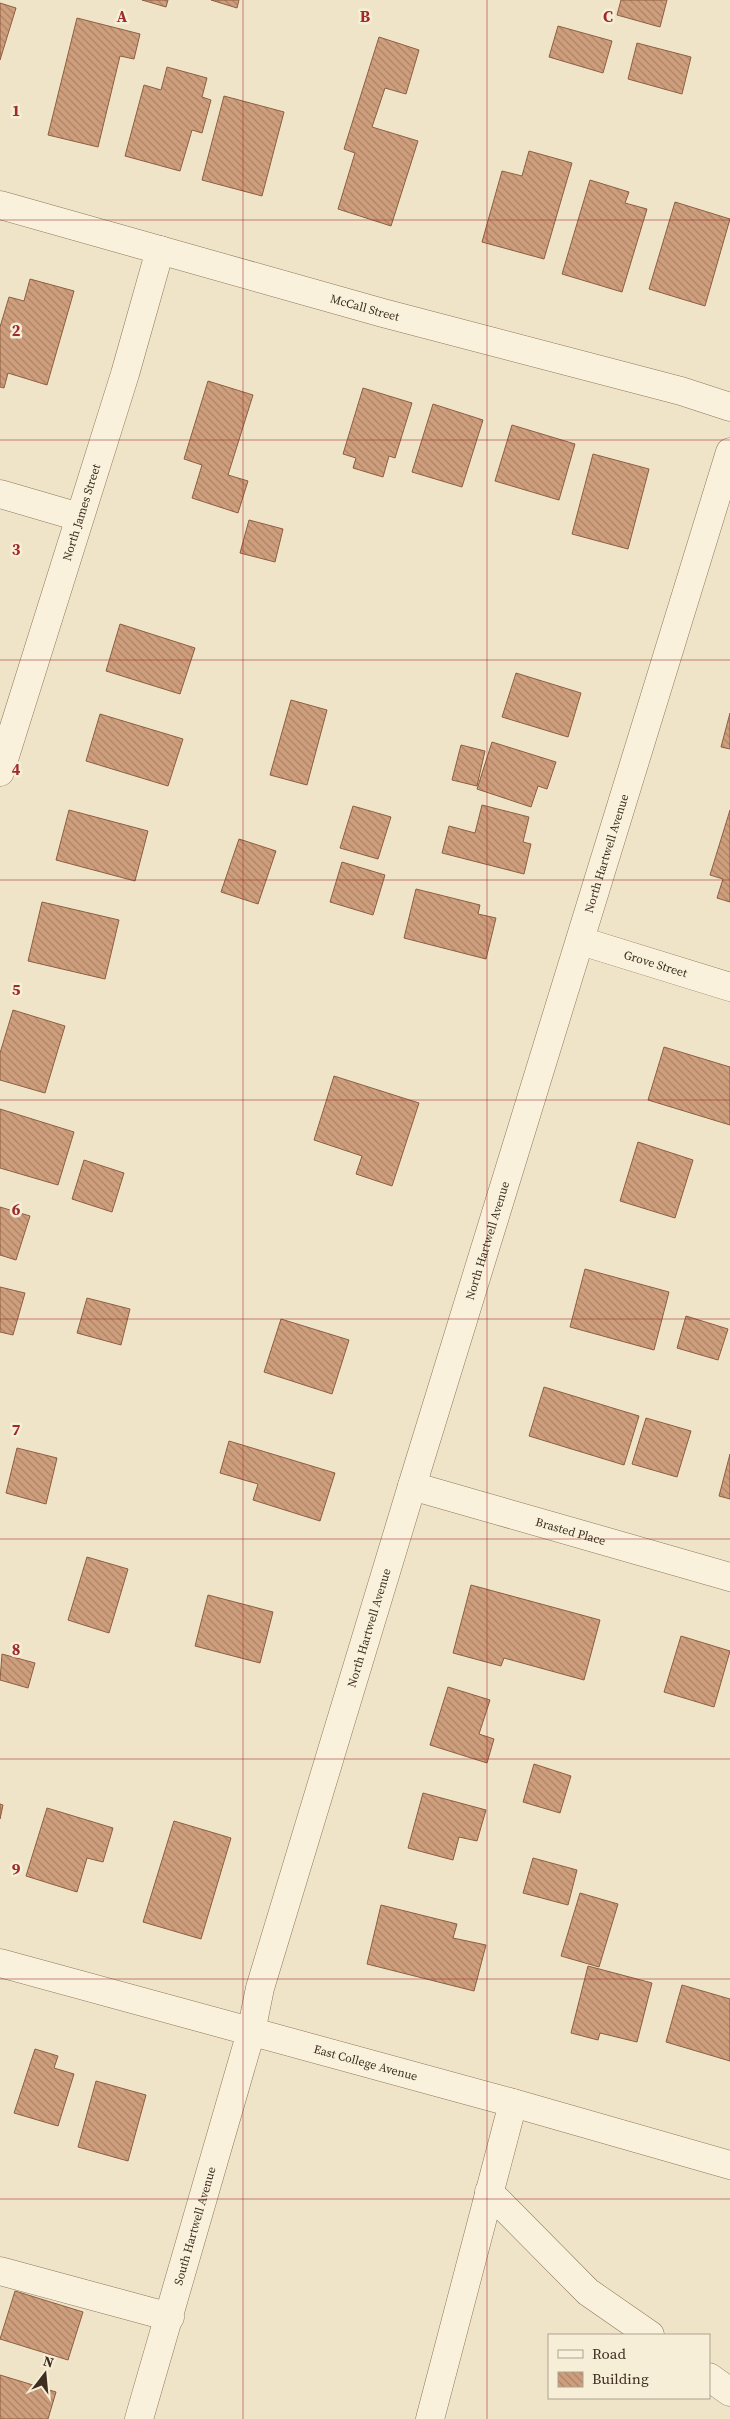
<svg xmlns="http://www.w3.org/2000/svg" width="730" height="2419" font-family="'Source Serif 4',serif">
<defs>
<pattern id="building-back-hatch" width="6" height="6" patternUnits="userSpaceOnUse" patternTransform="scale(1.25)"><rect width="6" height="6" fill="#cf9f7d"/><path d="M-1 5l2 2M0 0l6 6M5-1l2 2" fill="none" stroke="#a98266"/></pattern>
</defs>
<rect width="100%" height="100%" fill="#f0e4c8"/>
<!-- building -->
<path fill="url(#building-back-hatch)" stroke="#8d5f41" d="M142,0H168L166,7Z
M211,0H239L237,8Z
M621,0H667L660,27L617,15Z
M0,3L16,8L0,60Z
M77,18L140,34L134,59L120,56L98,147L48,135Z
M558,26L612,41L603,73L549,57Z
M379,37L419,50L406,94L385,88L372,127L418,141L391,226L338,209L355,153L344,149Z
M637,43L691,57L682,94L628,79Z
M167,67L207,78L202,97L211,100L202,133L192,130L180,171L125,156L144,85L161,90Z
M224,96L284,112L262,196L202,180Z
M529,151L572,163L544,259L482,242L502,171L522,176Z
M590,180L629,192L625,203L647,209L622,292L562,274Z
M675,202L730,219L705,306L649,289Z
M30,279L74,291L47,385L8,373L4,388L0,387V327L9,297L24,301Z
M208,381L253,395L228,475L248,481L238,513L192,498L202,465L184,459Z
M363,388L412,403L395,458L389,456L383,477L353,468L356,458L343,454Z
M433,404L483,420L462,487L412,472Z
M512,425L575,444L559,500L495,481Z
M593,454L649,469L628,549L572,534Z
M249,520L283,529L275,562L240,553Z
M120,624L195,648L180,694L106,671Z
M516,673L581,693L568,737L502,717Z
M291,700L327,710L307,785L270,775Z
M730,713V749L721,747Z
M100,714L183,739L168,786L86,761Z
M492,742L556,762L547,789L538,786L531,807L477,789Z
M461,745L485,751L477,786L452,780Z
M482,805L529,817L523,842L531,844L524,874L442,853L449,826L475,833Z
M353,806L391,817L378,859L340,848Z
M69,810L148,831L135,881L56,860Z
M730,810V902L717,898L723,879L710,875Z
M239,839L276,851L258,904L221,892Z
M342,862L385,875L373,915L330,902Z
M416,889L480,905L478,914L496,918L486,959L404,938Z
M42,902L119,920L105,979L28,961Z
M13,1010L65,1026L45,1093L0,1080V1053Z
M664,1047L730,1067V1125L648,1100Z
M334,1076L419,1103L392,1186L356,1174L362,1156L314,1140Z
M0,1109L74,1132L58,1185L0,1168Z
M638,1142L693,1160L675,1218L620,1201Z
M84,1160L124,1173L112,1212L72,1199Z
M0,1207L30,1216L16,1260L0,1255Z
M585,1269L669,1292L654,1350L570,1327Z
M0,1287L25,1293L13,1335L0,1332Z
M87,1298L130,1309L121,1345L77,1333Z
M686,1316L728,1329L718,1360L677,1348Z
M281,1319L349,1340L332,1394L264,1372Z
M544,1387L639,1416L624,1465L529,1436Z
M646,1418L691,1431L677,1477L632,1464Z
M229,1441L335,1473L320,1521L253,1500L258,1484L220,1473Z
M17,1448L57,1458L46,1504L6,1493Z
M730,1454V1499L719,1496Z
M87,1557L128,1569L109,1633L68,1620Z
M471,1585L600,1620L584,1680L504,1658L501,1666L453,1653Z
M208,1595L273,1612L260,1663L195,1646Z
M681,1636L730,1651L714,1707L664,1692Z
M2,1654L35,1663L28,1688L0,1680Z
M448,1687L490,1700L479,1734L494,1739L487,1763L430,1745Z
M534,1764L571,1776L560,1813L523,1802Z
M423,1793L486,1810L477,1841L459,1837L453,1860L408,1848Z
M0,1804L3,1805L0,1819Z
M47,1808L113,1828L103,1862L87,1858L77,1892L26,1876Z
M174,1821L231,1838L201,1939L143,1922Z
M533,1858L577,1870L568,1905L523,1893Z
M580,1893L618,1904L599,1967L561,1956Z
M381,1905L457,1924L453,1938L486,1945L474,1991L367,1964Z
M588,1966L652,1983L637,2042L600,2033L598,2040L571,2033Z
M682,1985L730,1999V2061L666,2042Z
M35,2049L58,2056L54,2068L74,2074L58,2126L14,2113Z
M96,2081L146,2095L128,2161L78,2147Z
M15,2291L83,2312L68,2360L0,2339Z
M0,2375L56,2392L48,2419H0Z"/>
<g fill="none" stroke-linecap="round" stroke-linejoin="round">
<!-- minor casing -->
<g stroke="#8d765c" stroke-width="29">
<g id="minor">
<path id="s1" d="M0,205L383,313L681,391L730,407"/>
<path d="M0,494L79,517"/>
<path id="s2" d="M0,772L125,374L160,250"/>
<path id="s3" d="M581,941L730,987"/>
<path id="s4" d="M412,1486L730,1577"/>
<path id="s5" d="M0,1963L513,2103L730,2165"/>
<path d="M489,2192L588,2292L650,2335"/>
<path d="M0,2271L170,2317"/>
<path d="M709,2377L730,2392"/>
<path id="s6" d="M139,2419L251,2032L260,1988L412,1486L730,452"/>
<path d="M430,2419L513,2103"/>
</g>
</g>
<!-- minor -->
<use href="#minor" stroke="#faf1dc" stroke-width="28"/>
</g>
<!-- grid -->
<path fill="none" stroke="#9e2a2b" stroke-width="1" stroke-opacity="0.55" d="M243,0V2419M487,0V2419M0,220H730M0,440H730M0,660H730M0,880H730M0,1100H730M0,1319H730M0,1539H730M0,1759H730M0,1979H730M0,2199H730"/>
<g text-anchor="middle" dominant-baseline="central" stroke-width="5" stroke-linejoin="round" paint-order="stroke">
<!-- street labels -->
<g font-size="12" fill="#3d2e20" stroke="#f7eed8">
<text stroke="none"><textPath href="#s1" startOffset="379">McCall Street</textPath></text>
<text stroke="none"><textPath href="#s2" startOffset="272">North James Street</textPath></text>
<text stroke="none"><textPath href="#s6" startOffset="1634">North Hartwell Avenue</textPath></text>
<text stroke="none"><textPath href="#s3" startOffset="78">Grove Street</textPath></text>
<text stroke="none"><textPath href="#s6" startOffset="1229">North Hartwell Avenue</textPath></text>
<text stroke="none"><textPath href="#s4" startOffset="165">Brasted Place</textPath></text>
<text stroke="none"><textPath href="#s6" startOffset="824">North Hartwell Avenue</textPath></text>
<text stroke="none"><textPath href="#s5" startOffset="379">East College Avenue</textPath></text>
<text stroke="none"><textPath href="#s6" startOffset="201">South Hartwell Avenue</textPath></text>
</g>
</g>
<g font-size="16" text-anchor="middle" font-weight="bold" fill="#9e2a2b" stroke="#f7eed8" stroke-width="5" stroke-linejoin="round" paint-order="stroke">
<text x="122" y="22">A</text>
<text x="365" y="22">B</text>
<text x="608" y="22">C</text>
<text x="16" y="116">1</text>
<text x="16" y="336">2</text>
<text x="16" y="555">3</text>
<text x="16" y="775">4</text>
<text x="16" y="995">5</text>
<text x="16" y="1215">6</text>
<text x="16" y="1435">7</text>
<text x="16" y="1655">8</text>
<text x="16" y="1875">9</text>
</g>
<!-- legend -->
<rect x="548" y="2334" width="162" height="65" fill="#f7eed8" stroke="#ada18e"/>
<rect x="558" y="2350" width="25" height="8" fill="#faf1dc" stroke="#ada18e"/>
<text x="592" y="2359" font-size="15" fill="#3d2e20">Road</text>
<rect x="558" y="2372" width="25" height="15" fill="url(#building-back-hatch)" stroke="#ada18e"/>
<text x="592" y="2384" font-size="15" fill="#3d2e20">Building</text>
<!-- north arrow -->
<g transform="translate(45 2374) rotate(16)" stroke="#f7eed8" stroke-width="4" paint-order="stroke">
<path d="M0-4L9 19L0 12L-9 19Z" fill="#3d2e20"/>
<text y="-8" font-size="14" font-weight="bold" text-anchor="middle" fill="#3d2e20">N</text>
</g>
</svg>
